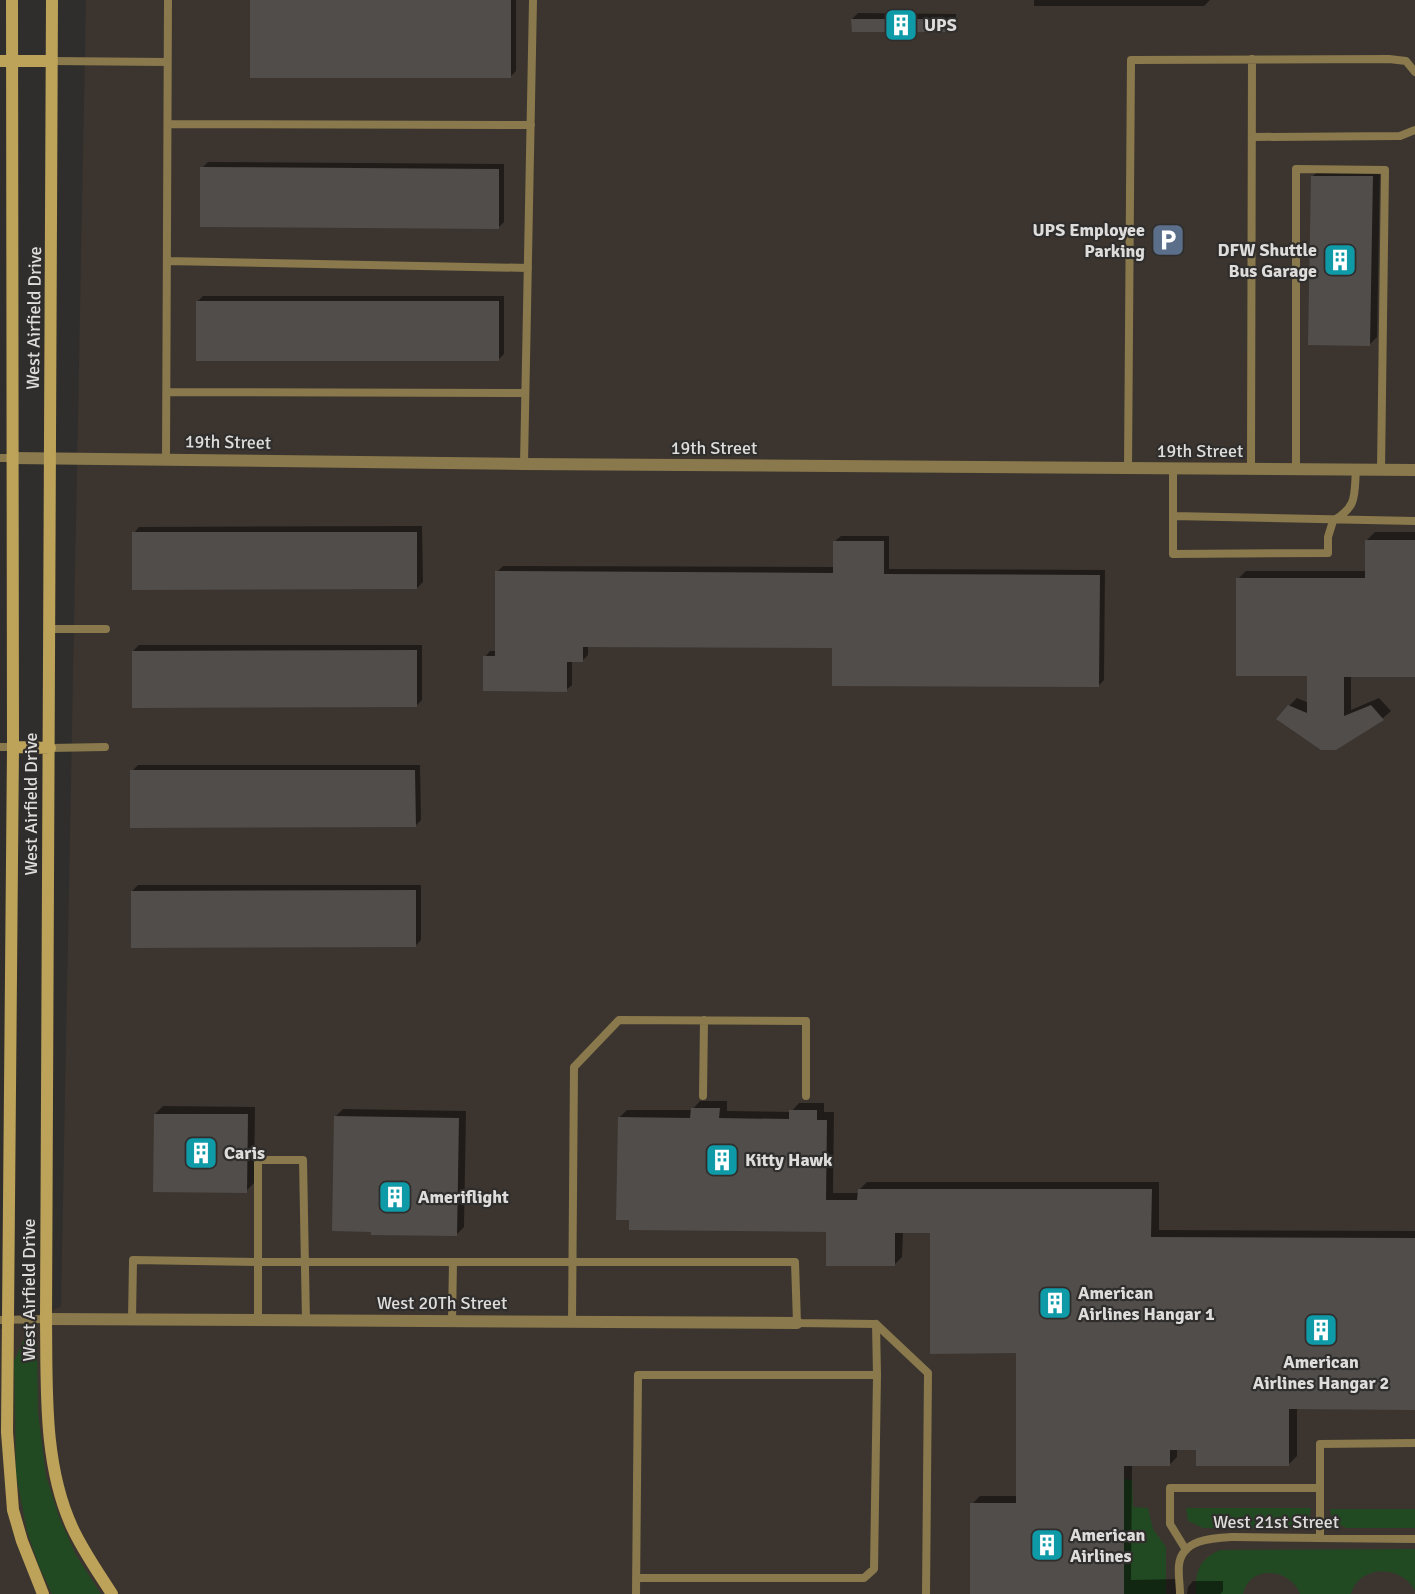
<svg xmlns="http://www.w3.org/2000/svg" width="1415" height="1594" font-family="Signika,sans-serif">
<rect width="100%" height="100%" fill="#302e2c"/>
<!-- built -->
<path fill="#3c352f" d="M86,0H1415V1594H0V1329L61,1307Z"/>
<!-- green -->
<path fill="#224a22" d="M32,1334L37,1345L38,1413L46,1476L59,1517L76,1555L101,1594H52L39,1566L27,1531L16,1475L14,1362L22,1343L27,1335Z
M1124,1479L1132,1480L1133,1507L1148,1508L1153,1529L1166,1547V1594H1124Z
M1186,1508H1311C1310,1519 1305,1524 1295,1528H1203L1188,1521Z
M1330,1509H1415V1528H1346L1332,1520Z
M1415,1549V1591C1403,1565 1359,1564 1351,1594H1300C1291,1568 1249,1564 1243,1594H1196C1195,1572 1199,1559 1220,1550Z"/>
<!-- shadow -->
<path fill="#0007" d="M251,0H516V71L510,77Z
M1034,0H1210L1204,6H1034Z
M858,13L956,14V25L950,31L852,19Z
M208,162L504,164V222L498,228L202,168Z
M1321,168L1380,169L1377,337L1369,345L1313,176Z
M203,296H504V354L498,360L197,302Z
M422,526L423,582L417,588L134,533L139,527Z
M1375,532H1415V675H1351V710L1379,698L1391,711L1383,718L1336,749L1289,706L1297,698L1309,703L1308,675L1238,579L1246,571H1367V540Z
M841,536H889V569L1105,570L1104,680L1098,686L834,647L588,645V655L582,661H572V685L566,690L485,657L490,651H496L497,572L503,566L835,567V541Z
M139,645H422V700L416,706L133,651Z
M138,765H420L421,820L415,826L132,771Z
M138,885H421V940L415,946L132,891Z
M700,1101H727V1111L791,1112L799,1103H824V1112H834L833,1193H859V1190L867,1182H1159V1230L1415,1231V1408L1297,1407V1456L1289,1464L1198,1449H1177V1457L1169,1465H1132L1131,1580L1181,1579L1177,1594H972V1504L980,1496H1017L1018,1352L932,1232H903L902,1257L894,1265L619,1118L627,1110H692Z
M163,1106L255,1107L254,1183L246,1191L155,1114Z
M343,1109L466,1111L464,1227L456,1235L335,1117Z
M1193,1581H1223V1591L1220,1594H1187L1188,1587Z"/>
<!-- building -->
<path fill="#504d4b" d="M250,0H511V78H250Z
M851,19H951V32H852Z
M200,167L499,169V229L200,227Z
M1311,176H1373L1370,346L1308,345Z
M196,301H499V361H196Z
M132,532H417V589L132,590Z
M1365,540H1415V677H1344V716L1371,705L1384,720L1336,750H1321L1276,719L1288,705L1307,713V676H1236V578H1365Z
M833,541H884V574L1100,575L1099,687L832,686V648L583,647V662H567V692L483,691V656H495V571L833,573Z
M417,650V707L132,708V651Z
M130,770H415L416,827L130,828Z
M416,890V947L131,948V891Z
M691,1108H720L719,1118L789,1119V1110H817V1120H827L826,1200H857L858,1189H1152L1151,1237L1415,1238V1410L1289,1409V1466H1196V1450H1170V1466H1124V1594H970V1503H1016V1353L930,1354V1233H895V1266H826V1232L629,1230V1220H616L618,1117L690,1118Z
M154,1114H248L247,1193L153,1192Z
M334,1116L459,1118L457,1236L371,1235V1232L332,1231Z"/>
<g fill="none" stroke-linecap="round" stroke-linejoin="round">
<!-- lane -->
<path stroke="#89794c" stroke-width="8" d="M52,61L167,62
M169,124L531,125
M1253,137L1400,136L1415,130
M167,261L528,268
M167,392L525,393
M0,458H12
M166,459L168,0
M524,464L533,0
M1128,468L1131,60L1389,59L1406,61L1415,72
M1173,468V554L1328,553V537L1333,521C1358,506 1354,496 1356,469
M1251,469L1252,59
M1296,469V169L1385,170L1381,470
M1173,516L1415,521
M50,629H106
M0,747H13
M50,748L105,747
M703,1096L704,1020
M0,1320L46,1319
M132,1320L133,1260L258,1262H795L797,1323L876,1324
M258,1320V1160H303L306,1321
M452,1322L453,1262
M572,1322L574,1067L619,1020L806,1021V1096
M876,1324L928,1373L926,1594
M876,1324L877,1375
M1320,1538V1444L1415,1443
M1186,1550L1170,1524V1488H1320
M636,1594L638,1375H877L874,1569L864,1578H636
M1180,1594C1180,1585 1178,1574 1179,1565C1182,1539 1213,1538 1233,1537L1415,1539"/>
<!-- street -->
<path stroke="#89794c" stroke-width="12" d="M12,458L524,464L1415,470
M46,1319L797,1323"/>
<!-- secondary -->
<path stroke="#bca359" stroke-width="12" d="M12,0L13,747L7,1432L13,1510L22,1541L43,1594
M52,0L46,1319C47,1387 43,1464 72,1527C83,1551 98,1572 112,1594
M0,61H52
M13,747L50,748"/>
</g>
<!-- icons -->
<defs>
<g id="building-square" transform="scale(1.725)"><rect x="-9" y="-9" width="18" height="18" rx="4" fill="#0f9aa8" stroke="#302e2c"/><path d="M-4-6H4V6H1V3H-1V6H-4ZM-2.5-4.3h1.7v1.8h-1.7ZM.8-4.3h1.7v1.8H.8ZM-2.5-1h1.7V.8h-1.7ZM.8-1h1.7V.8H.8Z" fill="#fff"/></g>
<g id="parking-square" transform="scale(1.725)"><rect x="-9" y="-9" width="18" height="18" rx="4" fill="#5c6f8a" stroke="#302e2c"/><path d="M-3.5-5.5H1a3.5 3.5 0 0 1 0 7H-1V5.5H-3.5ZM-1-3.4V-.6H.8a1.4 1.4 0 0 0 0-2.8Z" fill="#fff"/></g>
</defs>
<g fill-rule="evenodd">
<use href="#building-square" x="901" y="25"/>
<use href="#parking-square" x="1168" y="240"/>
<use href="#building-square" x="1340" y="260"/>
<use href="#building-square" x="201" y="1153"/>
<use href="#building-square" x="722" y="1160"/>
<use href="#building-square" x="395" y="1197"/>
<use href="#building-square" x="1055" y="1303"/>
<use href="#building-square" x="1321" y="1330"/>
<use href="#building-square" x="1047" y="1545"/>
</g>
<g text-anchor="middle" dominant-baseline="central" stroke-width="4.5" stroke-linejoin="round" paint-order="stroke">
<!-- poi labels -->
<g font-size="18" font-weight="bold" fill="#dedddc" stroke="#302e2c" text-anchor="start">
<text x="924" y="25">UPS</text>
<text x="1145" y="230" text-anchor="end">UPS Employee<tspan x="1145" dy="21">Parking</tspan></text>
<text x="1317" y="250" text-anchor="end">DFW Shuttle<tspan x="1317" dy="21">Bus Garage</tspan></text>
<text x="224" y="1153">Caris</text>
<text x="745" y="1160">Kitty Hawk</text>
<text x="418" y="1197">Ameriflight</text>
<text x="1078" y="1293">American<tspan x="1078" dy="21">Airlines Hangar 1</tspan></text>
<text x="1321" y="1362" text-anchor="middle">American<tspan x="1321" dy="21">Airlines Hangar 2</tspan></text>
<text x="1070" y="1535">American<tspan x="1070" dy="21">Airlines</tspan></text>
</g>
<!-- street labels -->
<g font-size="18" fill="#dedddc" stroke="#302e2c">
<text transform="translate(34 318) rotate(-89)">West Airfield Drive</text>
<text transform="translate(228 442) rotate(1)">19th Street</text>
<text x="714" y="448">19th Street</text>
<text x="1200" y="451">19th Street</text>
<text transform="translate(31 804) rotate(-90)">West Airfield Drive</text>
<text transform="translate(29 1290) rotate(-90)">West Airfield Drive</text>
<text x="442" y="1303">West 20Th Street</text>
<text x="1276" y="1522">West 21st Street</text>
</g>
</g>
</svg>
